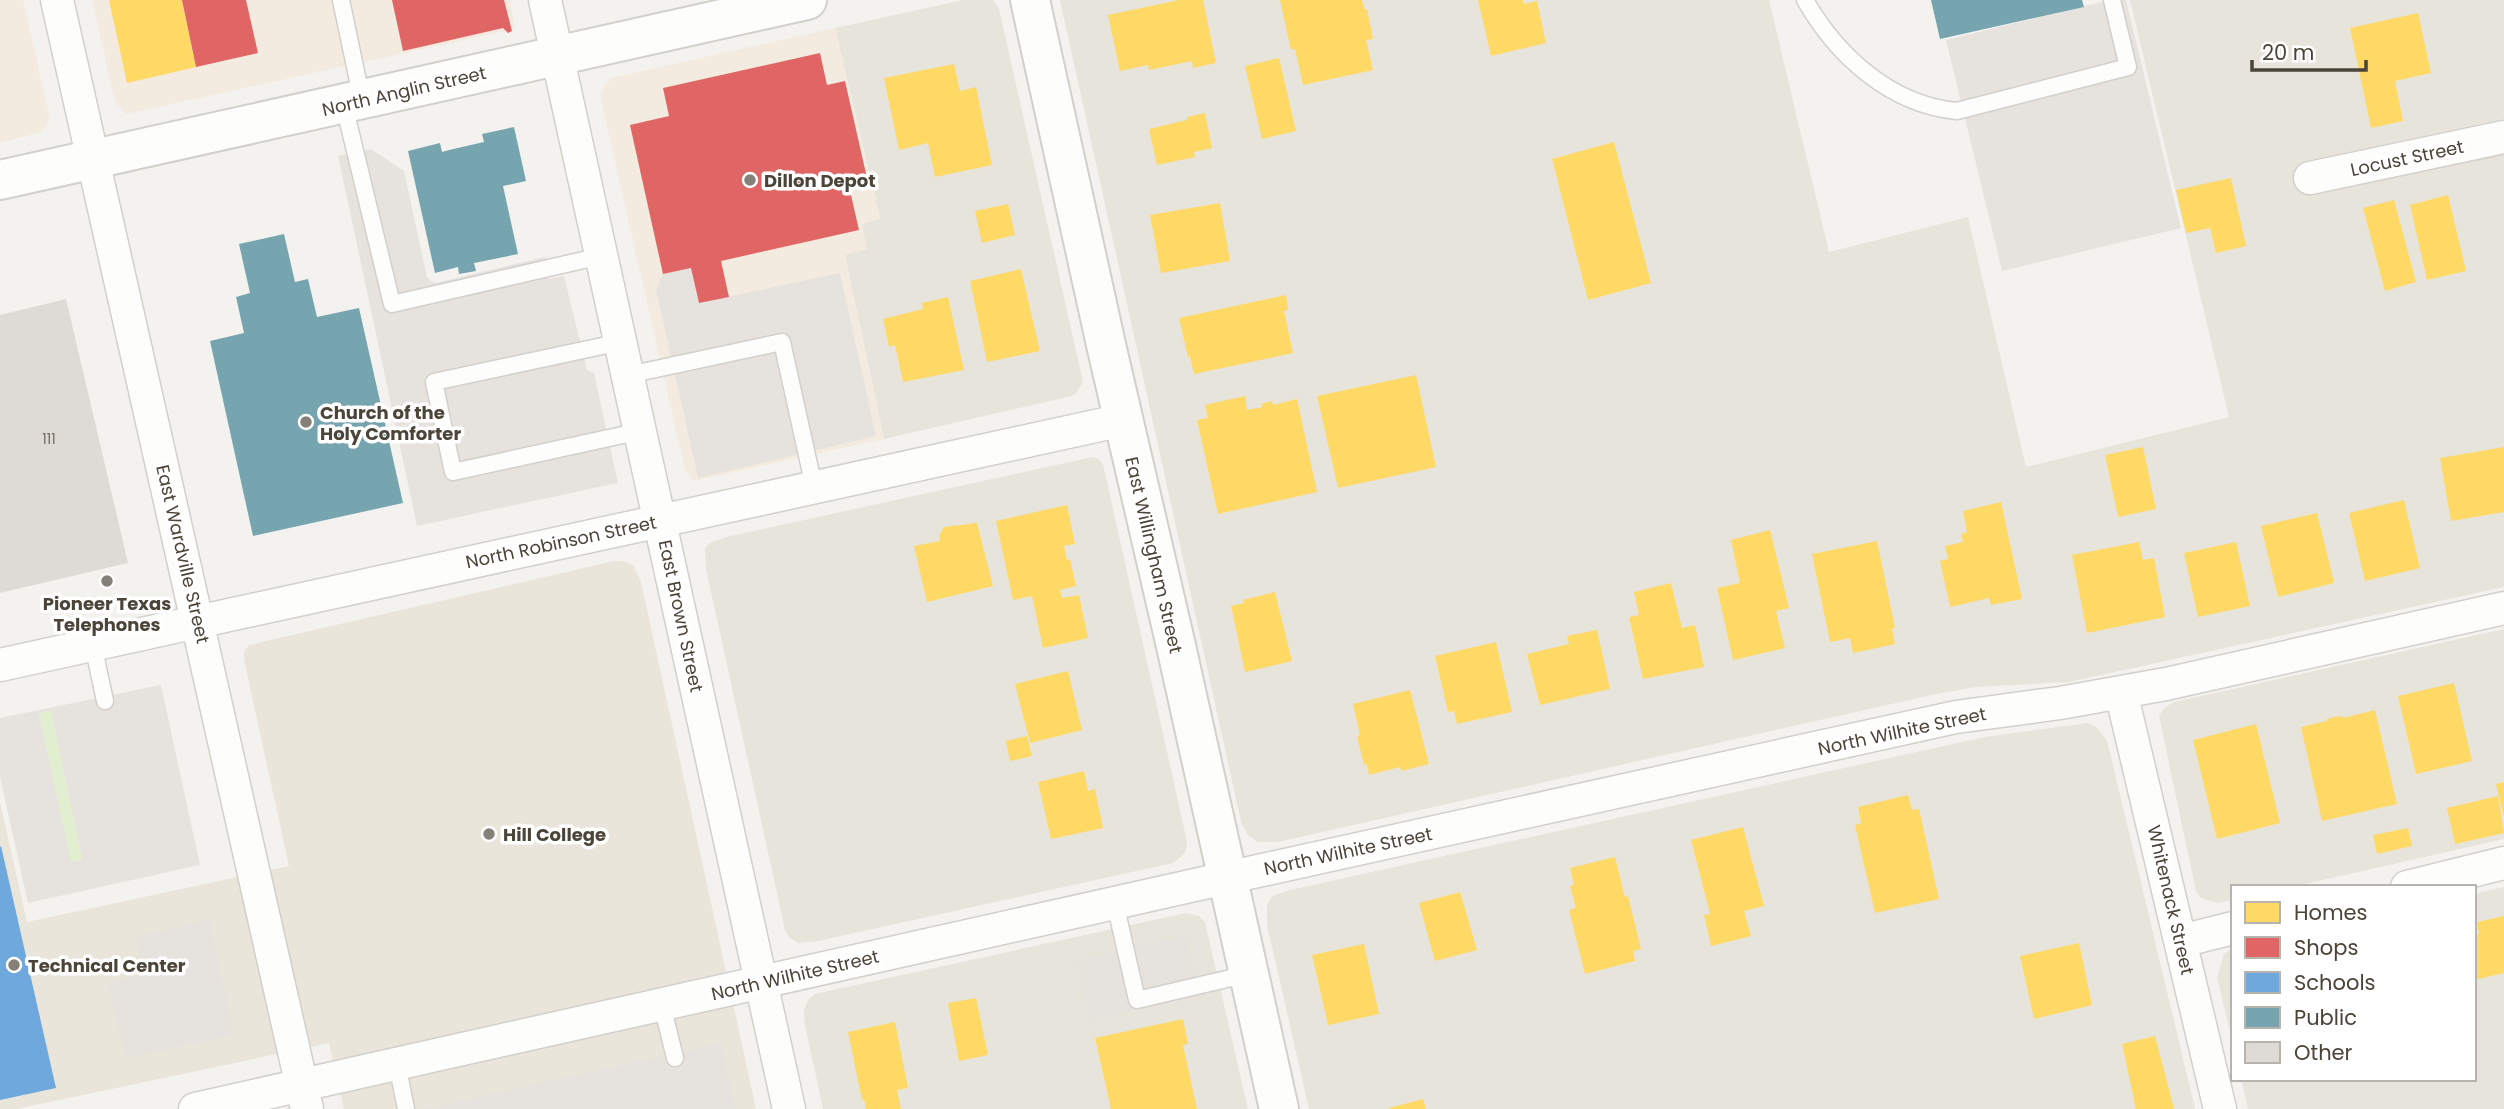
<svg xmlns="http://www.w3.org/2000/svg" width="2504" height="1109" font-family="Poppins,sans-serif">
<rect width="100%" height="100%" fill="#f4f2ee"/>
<!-- residential -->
<path fill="#e7e4dc" d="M963,0H993L999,9L1083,382L1077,392L1072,396L884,439L845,255L862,224L880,218L835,28Z
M1060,0H1769L1829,252L1968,217L2026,467L2229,417L2130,0H2504V587L2069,682L1976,687L1936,694L1278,842H1258L1248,835L1241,822Z
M1093,457L1099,459L1103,464L1186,837L1187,847L1184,854L1173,863L818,941L798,943L789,937L785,930L706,569L705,549L709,543L726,537Z
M2504,629V839L2292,887H2233V900L2218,903L2201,898L2196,891L2159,716L2164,708L2174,702Z
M2088,723L2096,727L2107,740L2195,1109H1309L1267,925V905L1272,896L1290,890L1985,737Z
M2504,887V1109H2248L2241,1079H2474V894Z
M1186,913L1199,916L1205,922L1248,1109H823L804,1020V1010L808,1000L815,994Z
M2233,948V1043L2217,978L2224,954Z"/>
<!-- commercial -->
<path fill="#f3ebdf" d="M0,0H23L49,114L48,123L41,132L0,143Z
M92,0H510L515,29L126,114L115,102Z
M835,28L880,219L862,224L867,249L845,255L884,439L693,481L685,470L600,96L603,87L611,78Z"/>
<!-- education -->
<path fill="#eae5da" d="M614,561H624L633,565L641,582L756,1109H344L329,1043L17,1109H0V802L27,922L289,866L244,660V652L249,645Z"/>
<!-- green -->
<path fill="#e1eecf" d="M51,710L82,859L70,862L39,712Z"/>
<!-- parking -->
<path fill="#e6e3df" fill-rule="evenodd" d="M2110,0H2126L2181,228L2002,271L1946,40Z
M371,149L404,171L427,277L431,281L436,283L545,257L549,279L564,276L587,370L594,373L618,483L417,526L338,156Z
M691,268L699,303L840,273L876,436L698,478L656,290L663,274Z
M161,685L200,865L28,903L0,777V718ZM51,711L82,859L71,862L39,713Z
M209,920L234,1035L125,1058L108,981L143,975L135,937Z
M1185,936L1198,997L1090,1020L1077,960Z
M721,1043L736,1109H424Z"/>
<!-- homes -->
<path fill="#ffd966" d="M109,0H182L196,67L127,83Z
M1179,0H1203L1216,63L1193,68L1192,61L1149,70L1148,65L1120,71L1108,15Z
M1280,0H1362L1364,9H1367L1373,39L1366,40L1373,70L1303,85L1295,49L1291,50Z
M1478,0H1523L1524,4L1537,1L1546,43L1491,56Z
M2418,13L2431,73L2395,81L2403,121L2371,128L2350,28Z
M1279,58L1296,131L1262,139L1245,66Z
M954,64L960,91L976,87L992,165L935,177L928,143L899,150L884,78Z
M1205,113L1212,148L1194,152L1195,157L1157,165L1149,129L1187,120V117Z
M1614,142L1651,283L1588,300L1552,159Z
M2231,178L2246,246L2216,253L2210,228L2186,233L2176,190Z
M2448,195L2466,271L2427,280L2410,205Z
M2394,200L2416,282L2385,291L2363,208Z
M1220,203L1230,261L1161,273L1150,215Z
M1008,204L1015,235L982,243L975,211Z
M1021,269L1040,351L987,362L970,281Z
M1286,295L1288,310L1284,311L1293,353L1194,374L1190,356L1188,357L1179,318Z
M948,297L964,370L903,382L895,345L889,347L883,319L923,309L922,303Z
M1416,375L1436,467L1338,488L1317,396Z
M1245,396L1247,410L1263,407L1261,404L1272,401L1273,405L1297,399L1317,492L1218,514L1197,420L1208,418L1205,405Z
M2143,447L2156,509L2118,517L2105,455Z
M2504,447V512L2451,521L2440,458Z
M2404,500L2420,568L2365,581L2349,513Z
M2001,502L2022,599L1991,605L1989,598L1950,607L1940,561L1948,559L1945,546L1963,542L1961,534L1967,532L1963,511Z
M1067,505L1075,544L1064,546L1067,560L1070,559L1076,586L1060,590L1062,598L1079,595L1088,638L1043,648L1032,596L1013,600L996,521Z
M2317,513L2334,583L2278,597L2261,526Z
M977,523L993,586L927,602L914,546L940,541L939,536L944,527Z
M1770,530L1789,608L1776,611L1785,648L1733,660L1717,588L1740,583L1731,540Z
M1877,541L1895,628L1892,629L1895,644L1853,653L1850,638L1830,642L1812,554Z
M2139,542L2143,560L2154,558L2165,617L2087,633L2072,555Z
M2236,542L2250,606L2198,617L2184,553Z
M1671,583L1682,628L1695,625L1704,667L1643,679L1629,617L1639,615L1634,592Z
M1275,592L1292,661L1245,672L1231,606L1244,603L1243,600Z
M1597,630L1610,689L1540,705L1527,654L1569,644L1567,636Z
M1496,642L1512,712L1457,724L1454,711L1448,712L1435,656Z
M1068,671L1082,730L1030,743L1015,684Z
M2454,683L2472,761L2416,774L2398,696Z
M1410,690L1429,764L1401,771L1400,767L1369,775L1367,764L1364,765L1357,736L1360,735L1353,704Z
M2375,710L2397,804L2322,821L2301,727L2327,721V719L2334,717L2342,716L2343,718Z
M2256,724L2280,823L2217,839L2193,740Z
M1027,736L1032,756L1010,761L1006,741Z
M1084,771L1088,791L1095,789L1103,828L1051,839L1038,782Z
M2504,782V814H2503L2496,784Z
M1908,795L1912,810L1919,809L1939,899L1875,913L1855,825L1861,823L1858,807Z
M2498,796L2504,833L2455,844L2447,808Z
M1743,827L1764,906L1744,911L1751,936L1711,946L1704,915L1710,914L1691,840Z
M2408,828L2412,846L2377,854L2373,835Z
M1615,857L1625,897L1628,896L1641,949L1633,951L1635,961L1585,974L1569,910L1576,908L1570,886L1574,885L1570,868Z
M1460,892L1477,950L1435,961L1419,903Z
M2504,916V973L2474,980V935L2479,934L2477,922Z
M2079,943L2092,1005L2034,1019L2020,956Z
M1364,944L1379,1014L1328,1025L1312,955Z
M976,998L988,1055L959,1061L948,1003Z
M1183,1019L1188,1044L1183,1045L1197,1109H1111L1095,1038Z
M895,1022L908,1088L897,1090L901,1109H866L864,1099L862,1100L848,1032Z
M2155,1036L2174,1109H2136L2122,1044Z
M1423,1099L1426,1109H1389V1108Z"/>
<!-- shops -->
<path fill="#e06666" d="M182,0H246L258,53L196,67Z
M392,0H504L512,31L508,33L503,28L403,51Z
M820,53L827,85L845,81L867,178L848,182L859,230L721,261L729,297L699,303L691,268L663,274L630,125L669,116L663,88Z"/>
<!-- schools -->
<path fill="#6fa8dc" d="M1,846L56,1088L0,1100V847Z"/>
<!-- public -->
<path fill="#76a5af" d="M1931,0H2082L2084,7L1940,39Z
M514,127L526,181L503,186L518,254L474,263L476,271L459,274L458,267L435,273L408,151L440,143L442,152L449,150L484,142L482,134Z
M284,234L295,282L308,279L317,317L359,308L403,503L253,536L210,341L244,333L236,297L250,293L239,244Z"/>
<!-- building -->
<path fill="#dedbd6" d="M66,299L128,563L0,593V315Z"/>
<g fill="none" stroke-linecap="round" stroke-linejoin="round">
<!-- service casing -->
<g stroke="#d2d0cb" stroke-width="19">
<path id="service" d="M341,0L362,100
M1805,0C1837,56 1891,105 1957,111L2128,67L2112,0
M344,105L392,304L601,256
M621,342L434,382L453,472L641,431
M628,375L782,342L814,487
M93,645L105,701
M1115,903L1137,1000L1248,974
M662,1005L675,1058
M397,1064L406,1109"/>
</g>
<!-- minor casing -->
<g stroke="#d2d0cb" stroke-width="35">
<path id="minor" d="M57,0L307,1109
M545,0L789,1109
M2310,178L2504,137
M0,665L1123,420
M2121,692L2220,1109
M2407,887L2504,863
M2181,941L2233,928
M195,1109L1226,878L1956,717L2060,703L2166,684L2504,608"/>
</g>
<!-- tertiary casing -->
<g stroke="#d2d0cb" stroke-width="42">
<path id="tertiary" d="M1030,0L1107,349L1176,646L1279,1109
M0,180L807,0"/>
</g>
<!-- service -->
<use href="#service" stroke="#fdfdfc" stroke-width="16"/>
<!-- minor -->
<use href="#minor" stroke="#fdfdfc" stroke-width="32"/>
<!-- tertiary -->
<use href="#tertiary" stroke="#fdfdfc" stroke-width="38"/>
</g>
<!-- markers -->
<g fill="#868178" stroke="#fff" stroke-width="2.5">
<circle cx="750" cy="180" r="7"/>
<circle cx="306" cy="422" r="7"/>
<circle cx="107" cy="581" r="7"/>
<circle cx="489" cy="834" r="7"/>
<circle cx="14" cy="965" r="7"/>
</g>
<g text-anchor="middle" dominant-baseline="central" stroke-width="7" stroke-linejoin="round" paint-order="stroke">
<!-- number labels -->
<g font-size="14" fill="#706a61">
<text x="49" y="439">111</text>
</g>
<!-- street labels -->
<g font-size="18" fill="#4b4439" stroke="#fff">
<text transform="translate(404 91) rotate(-13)">North Anglin Street</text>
<text transform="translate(2407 158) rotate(-12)">Locust Street</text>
<text transform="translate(561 542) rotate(-12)">North Robinson Street</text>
<text transform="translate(183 554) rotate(77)">East Wardville Street</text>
<text transform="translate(1154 555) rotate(77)">East Willingham Street</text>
<text transform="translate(681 616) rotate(78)">East Brown Street</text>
<text transform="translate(1902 731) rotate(-12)">North Wilhite Street</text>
<text transform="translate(1348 851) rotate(-12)">North Wilhite Street</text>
<text transform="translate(2171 900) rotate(77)">Whitenack Street</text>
<text transform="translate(795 975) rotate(-13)">North Wilhite Street</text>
</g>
<!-- poi labels -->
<g font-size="18" font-weight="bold" fill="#4b4439" stroke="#fff" text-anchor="start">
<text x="764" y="180">Dillon Depot</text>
<text x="320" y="412">Church of the<tspan x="320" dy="21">Holy Comforter</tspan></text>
<text x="107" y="603" text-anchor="middle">Pioneer Texas<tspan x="107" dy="21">Telephones</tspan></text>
<text x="503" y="834">Hill College</text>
<text x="28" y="965">Technical Center</text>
</g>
</g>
<!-- legend -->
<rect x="2231" y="885" width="245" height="196" fill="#ffffff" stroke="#b7b4b0" stroke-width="2"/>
<rect x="2245" y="902" width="35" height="21" fill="#ffd966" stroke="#b7b4b0" stroke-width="2"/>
<text x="2294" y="920" font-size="21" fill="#4b4439">Homes</text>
<rect x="2245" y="937" width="35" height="21" fill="#e06666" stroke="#b7b4b0" stroke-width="2"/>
<text x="2294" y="955" font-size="21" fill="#4b4439">Shops</text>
<rect x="2245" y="972" width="35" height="21" fill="#6fa8dc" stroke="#b7b4b0" stroke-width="2"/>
<text x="2294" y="990" font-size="21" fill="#4b4439">Schools</text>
<rect x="2245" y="1007" width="35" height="21" fill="#76a5af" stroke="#b7b4b0" stroke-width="2"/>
<text x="2294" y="1025" font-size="21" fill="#4b4439">Public</text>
<rect x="2245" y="1042" width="35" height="21" fill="#dedbd6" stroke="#b7b4b0" stroke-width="2"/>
<text x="2294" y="1060" font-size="21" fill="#4b4439">Other</text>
<!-- scale -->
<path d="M2252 60v10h114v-10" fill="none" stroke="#4b4439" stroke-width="3.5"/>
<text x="2262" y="60" font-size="21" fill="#4b4439" stroke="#ffffff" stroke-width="5" paint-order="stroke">20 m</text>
</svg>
